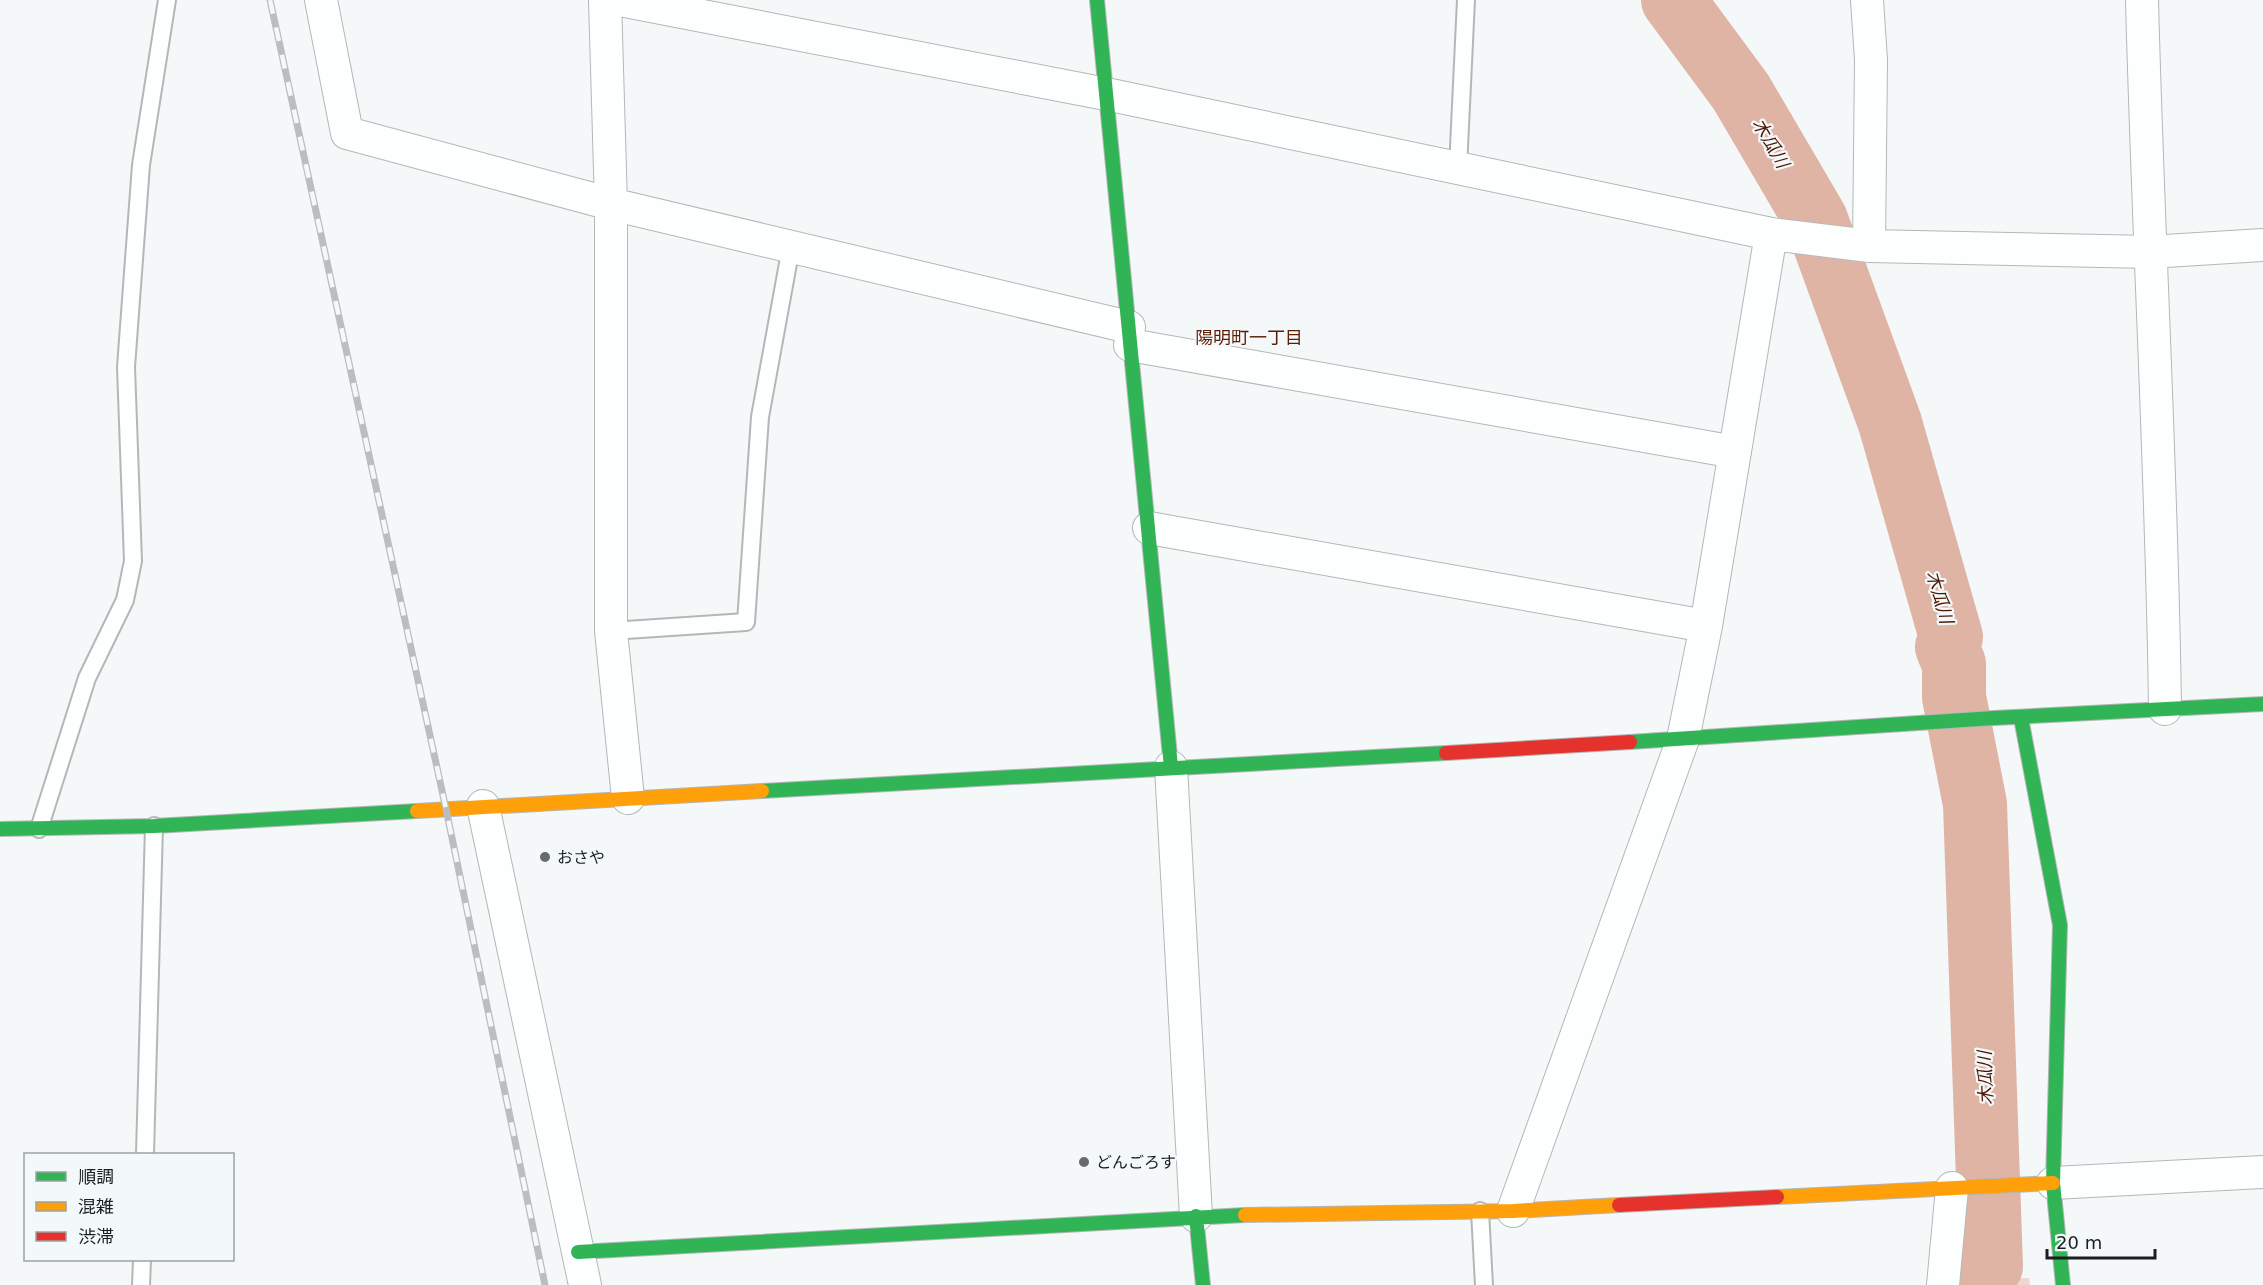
<svg xmlns="http://www.w3.org/2000/svg" width="2263" height="1285" font-family="'DejaVu Sans','Noto Sans JP',sans-serif">
<rect width="100%" height="100%" fill="#f4f8f9"/>
<!-- green -->
<path fill="#eed7cf" d="M2006,1278H2029L2030,1285H2004Z"/>
<g fill="none" stroke-linecap="round" stroke-linejoin="round">
<!-- river -->
<path stroke="#e0b4a4" stroke-width="64" d="M1673,0L1741,92L1816,220L1890,423L1951,637L1947,647L1954,664V697L1975,804L1991,1266L1982,1278L1981,1285"/>
<!-- lane casing -->
<g stroke="#b4b7b8" stroke-width="20">
<path id="lane" d="M1458,168L1466,0
M611,631L746,622L760,417L791,247
M39,829L87,678L125,600L133,561L126,367L141,165L167,0
M145,1154L154,826
M1480,1211L1484,1285
M141,1285L142,1260"/>
</g>
<!-- street casing -->
<g stroke="#b4b7b8" stroke-width="34">
<path id="street" d="M321,0L347,133L611,204L1129,327
M605,0L611,204V631L628,798
M620,0L1106,94L1771,234
M1867,0L1871,60L1869,246L2149,252L2263,245
M2142,0C2148,236 2162,473 2165,709
M1130,345L1735,452
M1149,528L1706,626
M1171,767L1196,1216
M483,806L585,1285
M2053,1183L2263,1172
M1513,1211L1683,739L1706,626L1771,234L1869,246
M1943,1285L1952,1188"/>
</g>
<!-- fast casing -->
<g stroke="#b4b7b8" stroke-width="16">
<path id="fast" d="M1097,0L1171,767
M2021,718L2060,925L2053,1183L2063,1285
M1630,742L1994,718L2263,704
M762,791L1446,753
M0,829L154,826L417,811
M1196,1216L1203,1285
M578,1252L1245,1215"/>
</g>
<!-- slow casing -->
<g stroke="#b4b7b8" stroke-width="16">
<path id="slow" d="M417,811L762,791
M1777,1197L2053,1183
M1245,1215L1513,1211L1619,1205"/>
</g>
<!-- jam casing -->
<g stroke="#b4b7b8" stroke-width="16">
<path id="jam" d="M1446,753L1630,742
M1619,1205L1777,1197"/>
</g>
<!-- lane -->
<use href="#lane" stroke="#fdfefe" stroke-width="16"/>
<!-- street -->
<use href="#street" stroke="#fdfefe" stroke-width="32"/>
<!-- fast -->
<use href="#fast" stroke="#30b455" stroke-width="14"/>
<!-- slow -->
<use href="#slow" stroke="#ff9f0a" stroke-width="14"/>
<!-- jam -->
<use href="#jam" stroke="#e5322d" stroke-width="14"/>
<!-- rail casing -->
<g stroke="#bcbdbe" stroke-width="7">
<path id="rail" d="M270,0L446,809L545,1285"/>
</g>
<!-- rail -->
<use href="#rail" stroke="#f3f9fa" stroke-width="4.5" stroke-dasharray="14" stroke-linecap="butt"/>
</g>
<!-- markers -->
<g fill="#686b6b" stroke="#f3f9fa" stroke-width="2">
<circle cx="545" cy="857" r="6"/>
<circle cx="1084" cy="1162" r="6"/>
</g>
<g text-anchor="middle" dominant-baseline="central" stroke-width="4.5" stroke-linejoin="round" paint-order="stroke">
<!-- poi labels -->
<g font-size="16" fill="#1d1f1f" stroke="#f3f9fa" text-anchor="start">
<text x="557" y="857">おさや</text>
<text x="1096" y="1162">どんごろす</text>
</g>
<!-- water labels -->
<g font-size="18" font-style="italic" fill="#4f1500" stroke="#f3f9fa">
<text transform="translate(1771 143) rotate(60)">木瓜川</text>
<text transform="translate(1940 597) rotate(74)">木瓜川</text>
<text transform="translate(1985 1078) rotate(-92)">木瓜川</text>
</g>
<!-- neighbourhood labels -->
<g font-size="18" fill="#5e1e03" stroke="#f3f9fa">
<text x="1249" y="337">陽明町一丁目</text>
</g>
</g>
<!-- legend -->
<rect x="24" y="1153" width="210" height="108" fill="#f3f9fa" stroke="#9da2a2" stroke-width="1.5"/>
<rect x="36" y="1172" width="30" height="9" fill="#30b455" stroke="#9da2a2" stroke-width="1.5"/>
<text x="78" y="1183" font-size="18" fill="#1d1f1f">順調</text>
<rect x="36" y="1202" width="30" height="9" fill="#ff9f0a" stroke="#9da2a2" stroke-width="1.5"/>
<text x="78" y="1213" font-size="18" fill="#1d1f1f">混雑</text>
<rect x="36" y="1232" width="30" height="9" fill="#e5322d" stroke="#9da2a2" stroke-width="1.5"/>
<text x="78" y="1243" font-size="18" fill="#1d1f1f">渋滞</text>
<!-- scale -->
<path d="M2047 1249v9h108v-9" fill="none" stroke="#1d1f1f" stroke-width="3"/>
<text x="2056" y="1249" font-size="18" fill="#1d1f1f" stroke="#f3f9fa" stroke-width="4.5" paint-order="stroke">20 m</text>
</svg>
